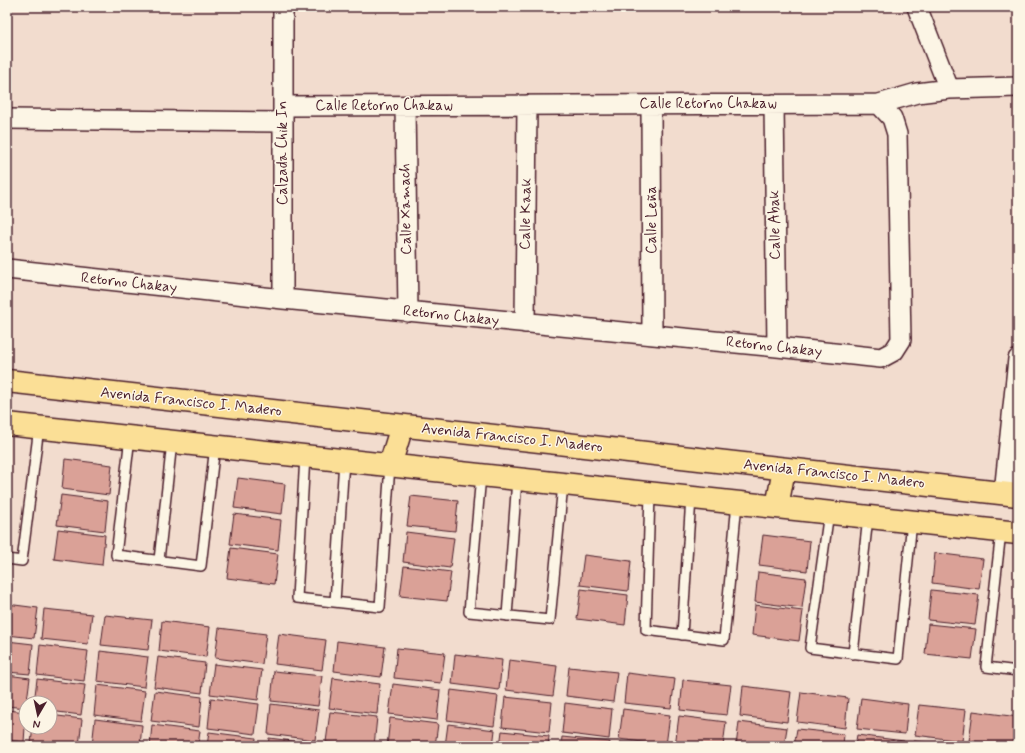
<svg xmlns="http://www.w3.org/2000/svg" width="1025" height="753" font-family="Mynerve,sans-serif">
<rect width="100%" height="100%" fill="#f2dcce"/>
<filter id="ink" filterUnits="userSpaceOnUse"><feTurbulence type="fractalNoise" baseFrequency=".025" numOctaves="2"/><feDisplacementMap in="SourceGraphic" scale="8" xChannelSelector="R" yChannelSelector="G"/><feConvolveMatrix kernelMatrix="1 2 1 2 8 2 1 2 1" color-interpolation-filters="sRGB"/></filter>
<g filter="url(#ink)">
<!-- building -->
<path fill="#daa197" stroke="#4a1f2b" d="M65,459L112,465L109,495L62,489Z
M238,478L285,484L282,514L234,508Z
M61,495L108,501L105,531L57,525Z
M411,496L458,501L455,531L407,526Z
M234,514L281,520L278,550L230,544Z
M58,529L105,535L102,565L54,559Z
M406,532L454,538L450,568L403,562Z
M763,535L810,541L807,571L759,565Z
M231,548L278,554L274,584L227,578Z
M935,553L983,559L979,589L932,583Z
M584,555L631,561L628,591L580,585Z
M404,566L451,572L447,601L400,596Z
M758,572L806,578L802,608L755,602Z
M581,589L628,595L625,625L577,619Z
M931,590L979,595L975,625L928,620Z
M7,604L38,608L34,638L7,635Z
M755,605L803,611L799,641L752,635Z
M44,609L92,614L88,644L41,639Z
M105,615L152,620L148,650L101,645Z
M162,621L210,627L206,657L159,651Z
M928,624L976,629L972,659L925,654Z
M219,628L266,634L262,664L215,658Z
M279,634L326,640L322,670L275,664Z
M7,641L33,644L30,674L7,672Z
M337,641L385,647L381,677L334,671Z
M40,645L88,651L84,681L37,675Z
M397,648L445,653L441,683L394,678Z
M100,651L148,657L144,687L97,681Z
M455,654L502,660L499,690L452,684Z
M158,657L205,663L202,693L154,687Z
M509,660L557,666L553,696L506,690Z
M214,664L262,670L258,700L210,694Z
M569,667L617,672L613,702L566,696Z
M274,671L322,676L318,706L271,701Z
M627,673L675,679L671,708L624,703Z
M7,675L30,678L26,708L7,706Z
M333,678L380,684L377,714L329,708Z
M37,679L85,685L81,715L50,711V703H34Z
M683,680L731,685L727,715L680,710Z
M393,684L440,690L437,720L389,714Z
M97,685L145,691L141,721L94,715Z
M743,686L791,692L787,722L740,716Z
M451,690L498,696L494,726L447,720Z
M155,691L202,697L199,727L151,721Z
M801,692L848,698L845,728L797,722Z
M505,697L552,702L549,732L502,727Z
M211,698L259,704L255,734L208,728Z
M861,698L908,704L905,734L857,729Z
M565,703L612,709L609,739L562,733Z
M271,704L319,710L315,740L268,734Z
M919,705L966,710L962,741L915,735Z
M623,709L670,715L666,745L619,739Z
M7,710L26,712L24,742L7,740Z
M973,711L1018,717L1017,746L969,741Z
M330,712L377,717L374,746H361L326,742Z
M50,715L82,719L79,746H56L31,743L33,727H50Z
M679,716L726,722L723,746H675Z
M390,718L438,724L435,746H387Z
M95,719L142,725L140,746H92Z
M739,722L787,728L784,746H736Z
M448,724L495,730L493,746H445Z
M152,725L200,731L198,746H150Z
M797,729L844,734L843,746H794Z
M502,731L549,736L548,746H500Z
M209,732L256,738L255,746H207Z
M857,735L904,741L903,746H855Z
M562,737L610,742L609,746H561Z
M269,738L316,744V746H268Z
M914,741L954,746H914Z
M620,743L646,746H619Z"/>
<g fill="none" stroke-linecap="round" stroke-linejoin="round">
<!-- lane casing -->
<g stroke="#4a1f2b" stroke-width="12">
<path id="lane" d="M130,437L116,555L201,566L215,446
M305,456L297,598L380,607L390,465
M481,475L469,612L550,620L563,484
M650,494L646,630L724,640L737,503
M829,512L810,648L898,659L912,521
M1001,531L986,667L1018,671
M7,559L22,561L39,427
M159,560L172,442
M335,602L344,460
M507,616L517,479
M682,635L691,498
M853,654L868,517"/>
</g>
<!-- street casing -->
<g stroke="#4a1f2b" stroke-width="22">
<path id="street" d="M917,7L949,89
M774,104L777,347
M651,105L652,335
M283,106L879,104L917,93L949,89L1018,87
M405,106L408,312
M7,119L283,122
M7,269L283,299L777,347L881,358L894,351L901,340L897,134L892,118L879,104
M283,299V7
M525,323L527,105
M1004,493L1018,359"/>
</g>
<!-- primary casing -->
<g stroke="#4a1f2b" stroke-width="25">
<path id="primary" d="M7,381L1018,495
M7,424L1018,533
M390,465L402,426
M777,507L784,469"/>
</g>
<!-- lane -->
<use href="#lane" stroke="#fcf5e5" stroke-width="9"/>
<!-- street -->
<use href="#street" stroke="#fcf5e5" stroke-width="19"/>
<!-- primary -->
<use href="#primary" stroke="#fbdf96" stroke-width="22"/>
</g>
</g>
<g text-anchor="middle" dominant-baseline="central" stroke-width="3" stroke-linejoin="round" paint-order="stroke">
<!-- street labels -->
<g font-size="15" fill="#4a1f2b" stroke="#fcf5e5">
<text x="708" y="104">Calle Retorno Chakaw</text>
<text x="384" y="106">Calle Retorno Chakaw</text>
<text transform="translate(283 153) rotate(-90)">Calzada Chik In</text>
<text transform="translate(406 209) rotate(-91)">Calle Xamach</text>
<text transform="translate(526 214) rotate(-89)">Calle Kaak</text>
<text transform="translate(652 220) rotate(-90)">Calle Leña</text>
<text transform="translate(775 225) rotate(-91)">Calle Abak</text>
<text transform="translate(129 283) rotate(6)">Retorno Chakay</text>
<text transform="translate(451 316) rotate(6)">Retorno Chakay</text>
<text transform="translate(774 347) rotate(6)">Retorno Chakay</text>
<text transform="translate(191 402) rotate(6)">Avenida Francisco I. Madero</text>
<text transform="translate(512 438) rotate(6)">Avenida Francisco I. Madero</text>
<text transform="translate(834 474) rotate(6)">Avenida Francisco I. Madero</text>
</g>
</g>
<!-- margin -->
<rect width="1025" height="753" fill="none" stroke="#fcf5e5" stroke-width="24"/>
<rect x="12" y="12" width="1001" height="729" fill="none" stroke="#4a1f2b" stroke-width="1.5" filter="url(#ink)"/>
<!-- north arrow -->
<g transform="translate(38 715) rotate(189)"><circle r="19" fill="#fcf5e5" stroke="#b59f9b"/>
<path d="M0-3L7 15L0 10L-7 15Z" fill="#4a1f2b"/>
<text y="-6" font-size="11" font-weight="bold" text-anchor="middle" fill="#4a1f2b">N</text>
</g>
</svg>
